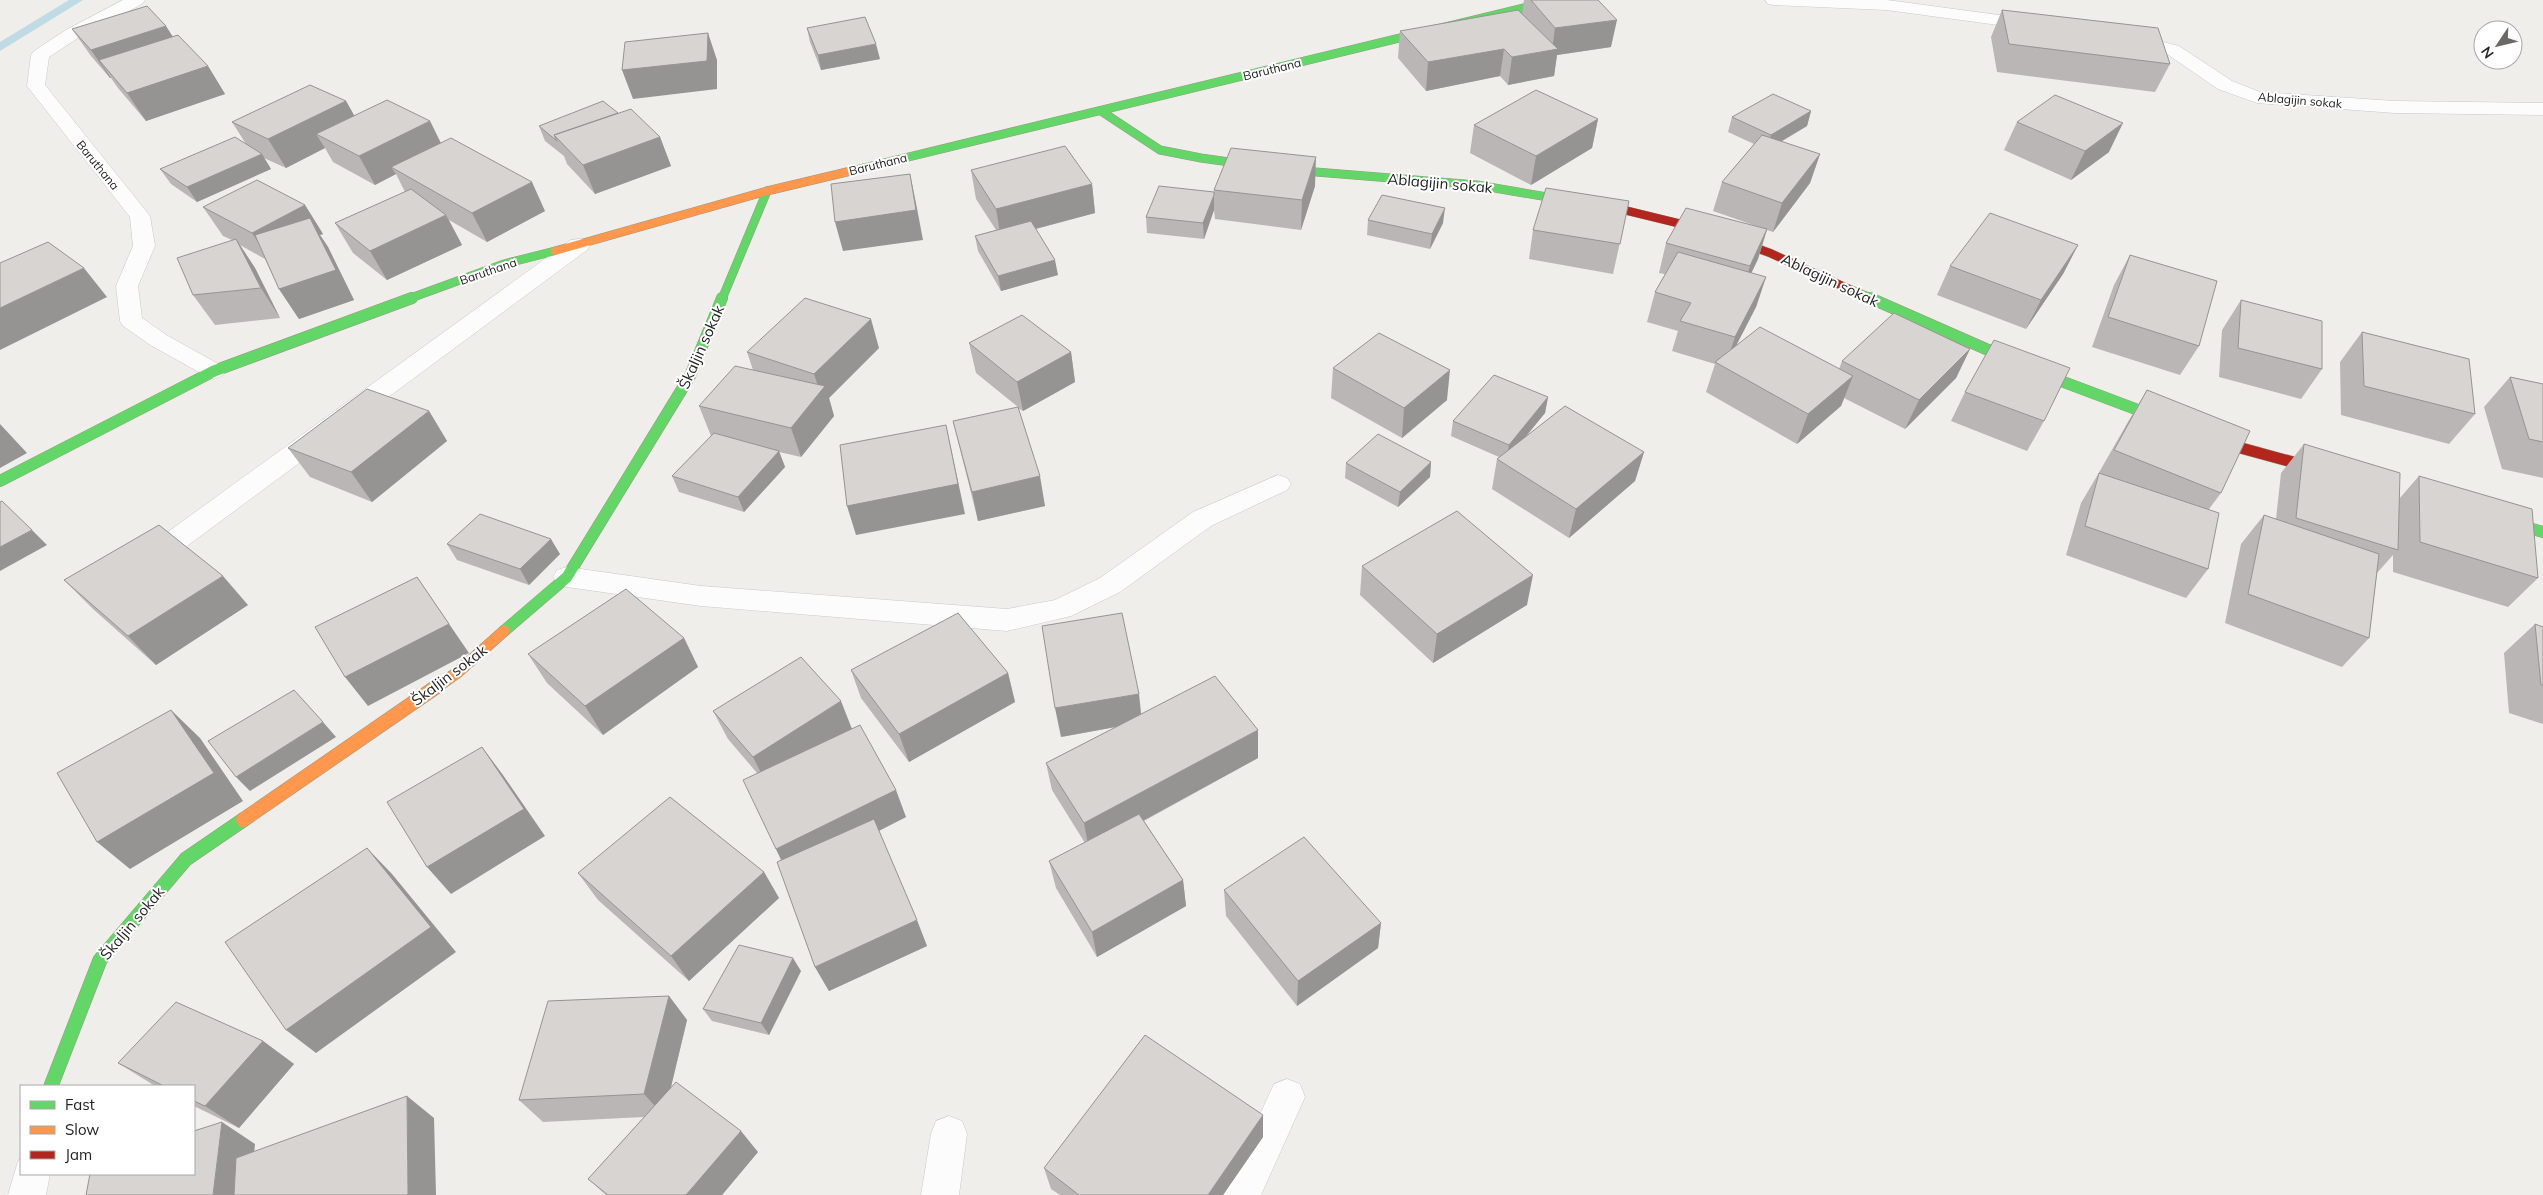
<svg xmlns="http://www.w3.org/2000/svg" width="2543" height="1195" font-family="Mulish,sans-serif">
<rect width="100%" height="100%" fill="#f0eeeb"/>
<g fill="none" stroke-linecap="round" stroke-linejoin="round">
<!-- stream -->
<path fill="#bfdbe3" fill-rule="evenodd" d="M69,0H83L0,51V42Z"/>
<!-- lane casing -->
<g stroke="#c9c8c7" stroke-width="1">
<path id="lane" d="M579,239L587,240L590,245L587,250L156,569L146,572L136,569L133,562L136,555L571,240Z"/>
</g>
<!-- street casing -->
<g stroke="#c9c8c7" stroke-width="1">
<path id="street" d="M123,0H145L142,4L78,38L49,57L45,85L150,216L155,246L138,286L142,318L168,336L222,366L226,371L222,376L214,379L206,376L152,346L123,326L120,321L116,286L133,246L130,217L27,86L31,55L34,51L66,30Z
M1765,0H1887L2036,20L2042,21L2045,25L2042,29L2036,30L1886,10L1774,5L1768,4Z
M2128,33L2179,46L2232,81L2260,92L2395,101L2543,103V115L2395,113L2257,103L2218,89L2167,54L2122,42L2119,38L2122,34Z
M1278,475L1287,478L1291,484L1287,490L1211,526L1120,592L1071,616L1007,631L701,606L567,587L557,584L553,577L557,570L567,567L701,586L1007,609L1055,600L1100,578L1193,512Z
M1287,1079L1300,1084L1305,1097L1261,1195H1223L1274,1084Z
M949,1116L962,1121L967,1134L959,1195H921L931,1134L936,1121Z
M21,1159V1174H50L46,1195H8L18,1161Z"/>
</g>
<!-- fast-far2 casing -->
<g stroke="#999a82" stroke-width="9">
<path id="fast-far2" d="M1101,111L1160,150L1201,158L1279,169L1477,185L1624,210
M851,171L1556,0
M1849,289L1873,299
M408,299L504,264L555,251
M722,299L767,191"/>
</g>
<!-- fast-far1 casing -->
<g stroke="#999a82" stroke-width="12">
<path id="fast-far1" d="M1870,298L2045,375L2170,422
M0,481L214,371L412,298
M2499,520L2543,532
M504,631L567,577L690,376L722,298"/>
</g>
<!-- fast casing -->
<g stroke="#999a82" stroke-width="15">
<path id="fast" d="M51,1086L100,960L186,859L243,820"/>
</g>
<!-- slow-far2 casing -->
<g stroke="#999a82" stroke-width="9">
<path id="slow-far2" d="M555,251L767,191L851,171"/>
</g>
<!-- slow-far1 casing -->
<g stroke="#999a82" stroke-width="12">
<path id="slow-far1" d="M434,689L458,672L504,631"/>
</g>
<!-- slow casing -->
<g stroke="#999a82" stroke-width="15">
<path id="slow" d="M243,820L436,687"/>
</g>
<!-- jam-far1 casing -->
<g stroke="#999a82" stroke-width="9">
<path id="jam-far1" d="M1624,210L1706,230L1770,253L1849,289"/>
</g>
<!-- jam casing -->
<g stroke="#999a82" stroke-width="12">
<path id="jam" d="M2208,436L2241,448L2325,471"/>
</g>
<!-- lane -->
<use href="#lane" fill="#fdfcfc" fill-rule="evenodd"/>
<!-- street -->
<use href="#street" fill="#fdfcfc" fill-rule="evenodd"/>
<!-- fast-far2 -->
<use href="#fast-far2" stroke="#63d668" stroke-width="8"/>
<!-- fast-far1 -->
<use href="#fast-far1" stroke="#63d668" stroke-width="11"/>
<!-- fast -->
<use href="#fast" stroke="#63d668" stroke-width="14"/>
<!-- slow-far2 -->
<use href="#slow-far2" stroke="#ff974d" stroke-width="8"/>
<!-- slow-far1 -->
<use href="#slow-far1" stroke="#ff974d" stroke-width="11"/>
<!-- slow -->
<use href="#slow" stroke="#ff974d" stroke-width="14"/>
<!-- jam-far1 -->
<use href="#jam-far1" stroke="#b3261e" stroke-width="8"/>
<!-- jam -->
<use href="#jam" stroke="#b3261e" stroke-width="11"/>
</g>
<!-- wall -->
<path fill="#b9b6b5" d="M1524,0H1598L1611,47L1557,55L1554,76L1508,85L1500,76L1426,91L1398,58L1400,31L1522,14Z
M2002,10L2170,64L2155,92L1997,72L1991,37Z
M807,28L880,59L821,70L810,42Z
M72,29L173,37L208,66L225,94L146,121L118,88L111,78H110L91,56Z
M346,101L354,116L430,121L441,143L545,211L487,242L449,220L462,245L387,280L353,253L335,223L405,192L396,174L375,185L333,162L325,148L286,168L264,158L271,169L197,202L171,184L160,169L246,144L232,122Z
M1811,111L1807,126L1781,142L1820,154L1810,183L1773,232L1767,230L1758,259L1751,273L1766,277L1756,307L1736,346L1839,369L1842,361L1970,349L1956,378L1905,429L1844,398L1841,406L1797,444L1706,392L1715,364L1672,351L1678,331L1647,322L1655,292L1665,274L1659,273L1666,243L1759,227L1713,211L1722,182L1754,144L1728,132L1732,117Z
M618,113L660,137L671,166L595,194L567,164L564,156L545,141L539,126Z
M1598,119L1592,148L1531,185L1470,153L1474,125Z
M2017,122L2109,152L2071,180L2004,150Z
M971,170L1092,184L1095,213L1036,229L1058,275L1001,291L978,251L975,236L996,230L976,199Z
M1315,186L1301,230L1215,219L1214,210L1204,239L1147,233L1146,217L1214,192V190Z
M1629,201L1613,274L1529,259L1533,230Z
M305,205L323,234L320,235L328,247L354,300L299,319L279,289L265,259L240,245L255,268L280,318L215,325L193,295L232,240L223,236L203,207Z
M1368,220L1443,223L1430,249L1367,235Z
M2078,245L2063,274L2026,329L1937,295L1950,266Z
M2130,255L2199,346L2180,375L2092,347L2114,285Z
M2241,300L2322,369L2301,399L2219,377L2222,330Z
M2362,332L2475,414L2449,444L2341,415L2340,362Z
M969,343L1071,352L1075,382L1023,411L1018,408L1045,506L978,521L953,421L1018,407L976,373Z
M879,348L829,398L834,416L801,457L779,452L785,467L744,512L679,492L672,476L711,436L699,406L753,370L747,352Z
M1333,368L1447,400L1402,438L1331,398Z
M2510,377L2543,384V478L2502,469L2484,407Z
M2147,390L2221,493L2209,509L2208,569L2186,598L2066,555L2081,503L2097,476L2129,420Z
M1965,392L2044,421L2027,451L1951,421Z
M1548,397L1545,413L1526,436L1644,452L1635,481L1569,538L1492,489L1497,459L1499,457L1451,436L1453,421Z
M429,411L447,441L372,502L310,477L288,448Z
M2304,444L2399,499L2419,476L2538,578L2508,607L2393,572V555L2377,573L2369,638L2342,667L2225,623L2241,544L2264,515L2276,519L2281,473Z
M1431,462L1430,477L1398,507L1345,478L1346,463Z
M447,544L560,554L529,585L457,560Z
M1362,566L1527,605L1433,663L1360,595Z
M64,580L248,605L156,665L93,609Z
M2535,624L2543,627V724L2509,713L2504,653Z
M684,638L698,667L603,735L547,683L528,654Z
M851,670L1008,673L1015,702L909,762L861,698Z
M713,711L852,729L906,817L879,831L927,946L829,991L815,967L781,860L776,849L757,773L728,739Z
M1141,714L1258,758L1144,821L1183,880L1186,906L1097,957L1056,888L1049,861L1085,843L1052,790L1046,763L1116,727L1061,737Z
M764,872L779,898L689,981L598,900L578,873Z
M1224,890L1381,923L1378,948L1297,1006L1226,916Z
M801,971L769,1035L712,1021L703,1009Z
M669,996L687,1020L671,1087L758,1152L722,1195H606L588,1179L644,1117L543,1122L519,1100Z
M263,1041L294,1064L239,1128L194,1106V1086H155L118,1063Z
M1263,1115V1137L1223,1195H1060L1051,1189L1044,1168Z"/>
<!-- shaded-wall -->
<path fill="#969493" d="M1617,20L1611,47L1557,55L1554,76L1508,85L1512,57L1552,50L1555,28Z
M166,26L184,54L99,60L111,78H110L91,50Z
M708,33L717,60V89L633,99L622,70Z
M876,44L880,59L821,70L818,55Z
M1504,49L1500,76L1426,91L1428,62Z
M208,66L225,94L146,121L127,93Z
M346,101L362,129L316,134L325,148L286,168L268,139Z
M1811,111L1807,126L1766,150L1771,135Z
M1598,119L1592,148L1531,185L1536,156Z
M430,121L444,150L391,167L396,174L375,185L359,156Z
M2123,123L2109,152L2071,180L2085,151Z
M660,137L671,166L595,194L583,165Z
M262,154L271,169L197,202L187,187Z
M1820,154L1810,183L1773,232L1782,203Z
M1316,157L1315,186L1301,230L1302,200Z
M910,174L916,203L923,240L843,251L835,222Z
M532,182L545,211L487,242L472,213Z
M1092,184L1095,213L1001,238L996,209Z
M1214,195V210L1204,239L1203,223Z
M305,205L323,234L320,235L328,247L354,300L299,319L279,289L271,262L252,233Z
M1445,208L1443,223L1430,249L1432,234Z
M446,215L462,245L387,280L370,251Z
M1767,229L1758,259L1741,295L1750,266Z
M236,239L255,268L280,318L261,288Z
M2078,245L2063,274L2026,329L2041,300Z
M1055,260L1058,275L1001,291L998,276Z
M84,268L107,297L0,350V308Z
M1766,277L1756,307L1725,367L1735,337Z
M871,319L879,348L829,398L834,416L801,457L791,428L820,392L814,374Z
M1970,349L1956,378L1905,429L1919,400Z
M1071,352L1075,382L1023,411L1017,382Z
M1450,370L1447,400L1402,438L1404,408Z
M1853,376L1841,406L1797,444L1808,414Z
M1548,397L1545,413L1506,461L1509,445Z
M429,411L447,441L372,502L351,472Z
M0,424L27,453L0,468Z
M946,425L965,514L856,535L847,506Z
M779,451L785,467L744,512L738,497Z
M1644,452L1635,481L1569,538L1576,509Z
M1431,462L1430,477L1398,507L1400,492Z
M1040,476L1045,506L978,521L972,492Z
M32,530L47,545L0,571V547Z
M551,539L560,554L529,585L520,569Z
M1533,575L1527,605L1433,663L1437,634Z
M223,576L248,605L156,665L128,636Z
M417,577L469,653L368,706L345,677Z
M684,638L698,667L603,735L585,706Z
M1008,673L1015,702L909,762L899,734Z
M1139,694L1142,722L1061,737L1055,708Z
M841,701L852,729L767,785L753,757Z
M171,710L200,738L243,801L130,869L97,842Z
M323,722L336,737L250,791L236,777Z
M1258,730V758L1089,850L1084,823Z
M482,747L503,775L545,836L451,894L427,867Z
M896,790L906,817L789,876L776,849Z
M367,848L392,874L456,952L316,1053L286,1030Z
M764,872L779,898L689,981L671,956Z
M1183,880L1186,906L1097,957L1092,932Z
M917,920L927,946L829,991L815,967Z
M1381,923L1378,948L1297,1006L1298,981Z
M793,958L801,971L769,1035L761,1023Z
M669,996L687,1020L664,1116L644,1094Z
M263,1041L294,1064L239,1128L205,1106Z
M407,1096L434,1118L436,1195H408Z
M1263,1115V1137L1223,1195H1208Z
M222,1122L255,1144L250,1195H213Z
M741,1131L758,1152L722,1195H686Z"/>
<!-- building -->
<path fill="#d7d4d2" stroke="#969493" d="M1531,0H1598L1617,20L1555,28Z
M147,6L166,26L91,50L72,29Z
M1518,10L1558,49L1512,57L1504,49L1428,62L1400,31Z
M2002,10L2158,28L2170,64L2009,44Z
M865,17L876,44L818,55L807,28Z
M708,33L707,61L622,70L625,42Z
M178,35L208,66L127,93L99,60Z
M310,85L346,101L268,139L232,122Z
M1536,90L1598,119L1536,156L1474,125Z
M1773,94L1811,111L1771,135L1732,117Z
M2055,95L2123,123L2085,151L2017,122Z
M387,100L430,121L359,156L316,134Z
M603,101L618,113L554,135L557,141L539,126Z
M631,109L660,137L583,165L554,135Z
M1762,135L1820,154L1782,203L1722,182Z
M235,137L262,154L187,187L160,169Z
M451,138L532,182L472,213L391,167Z
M1065,146L1092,184L996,209L971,170Z
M1231,148L1316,157L1302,200L1214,190Z
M910,174L916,210L835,222L831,184Z
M257,180L305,205L252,233L203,207Z
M1159,186L1214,192V195L1203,223L1146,217Z
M1546,188L1629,201L1620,244L1533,230Z
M411,189L446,215L370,251L335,223Z
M1382,195L1445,208L1432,234L1368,220Z
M1686,208L1767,229L1750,266L1666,243Z
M1990,213L2078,245L2041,300L1950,266Z
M310,218L336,270L279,289L255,235Z
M1031,221L1055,260L998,276L975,236Z
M236,239L261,288L193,295L177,258Z
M48,242L84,268L0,308V263Z
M1678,252L1766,277L1735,337L1680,321L1691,303L1655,292Z
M2130,255L2217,281L2199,346L2108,317Z
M805,298L871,319L814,374L747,352Z
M2241,300L2322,321V369L2238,348Z
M1894,313L1970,349L1919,400L1842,361Z
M1022,315L1071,352L1017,382L969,343Z
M1760,327L1853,376L1808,414L1715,362Z
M2362,332L2469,359L2475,414L2364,386Z
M1379,333L1450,370L1404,408L1333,368Z
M1994,340L2070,368L2044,421L1965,392Z
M735,366L825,386L791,428L699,406Z
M1494,375L1548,397L1509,445L1453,421Z
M2510,377L2543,384V442L2529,439Z
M367,389L429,411L351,472L288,448Z
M2147,390L2250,431L2221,493L2114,450Z
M1565,406L1644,452L1576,509L1497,459Z
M1018,407L1040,476L972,492L953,421Z
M946,425L958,484L847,506L840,445Z
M714,433L779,451L738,497L672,476Z
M1378,434L1431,462L1400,492L1346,463Z
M2304,444L2400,473L2398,550L2296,518Z
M2099,473L2219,513L2208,569L2085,526Z
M2419,476L2532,509L2538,578L2420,542Z
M2,501L32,530L0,547V502Z
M1457,511L1533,575L1437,634L1362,566Z
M480,514L551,539L520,569L447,544Z
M2264,515L2379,554L2369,638L2248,594Z
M159,525L223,576L128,636L64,580Z
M417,577L449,624L345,677L315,627Z
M626,589L684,638L585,706L528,654Z
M958,613L1008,673L899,734L851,670Z
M1122,613L1139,694L1055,708L1042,626Z
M2535,624L2543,627V685H2541Z
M801,657L841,701L753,757L713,711Z
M1215,676L1258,730L1084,823L1046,763Z
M294,690L323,722L236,777L208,741Z
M171,710L214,773L97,842L57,773Z
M860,725L896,790L776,849L743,780Z
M482,747L524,809L427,867L387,802Z
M670,797L764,872L671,956L578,873Z
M1139,814L1183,880L1092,932L1049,861Z
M874,819L917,920L815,967L777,862Z
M1304,837L1381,923L1298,981L1224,890Z
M367,848L431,927L286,1030L225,942Z
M739,945L793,958L761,1023L703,1009Z
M669,996L644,1094L519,1100L548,1001Z
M176,1002L263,1041L205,1106L194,1101V1086H164L118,1063Z
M1145,1035L1263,1115L1208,1195H1079L1044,1168Z
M676,1082L741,1131L686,1195H608L588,1179Z
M407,1096L408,1195H234L236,1158Z
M222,1122L213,1195H86L90,1174H194V1131Z"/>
<g text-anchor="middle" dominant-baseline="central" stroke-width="4" stroke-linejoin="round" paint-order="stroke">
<!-- far-street labels -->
<g font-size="12" fill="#222" stroke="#fff">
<text transform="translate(1272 69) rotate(-14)">Baruthana</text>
<text transform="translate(2300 100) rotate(5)">Ablagijin sokak</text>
<text transform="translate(878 164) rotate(-14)">Baruthana</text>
<text transform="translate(98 165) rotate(51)">Baruthana</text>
<text transform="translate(488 271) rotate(-19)">Baruthana</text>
</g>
<!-- street labels -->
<g font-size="15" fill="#222" stroke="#fff">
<text transform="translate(1440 183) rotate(5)">Ablagijin sokak</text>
<text transform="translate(1830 280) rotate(25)">Ablagijin sokak</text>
<text transform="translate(701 347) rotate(-66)">Škaljin sokak</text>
<text transform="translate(449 675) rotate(-37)">Škaljin sokak</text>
<text transform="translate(132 923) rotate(-50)">Škaljin sokak</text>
</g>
</g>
<!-- legend -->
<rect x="20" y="1085" width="175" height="90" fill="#ffffff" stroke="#a7a7a7"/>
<rect x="30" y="1101" width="25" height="8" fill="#63d668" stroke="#a7a7a7"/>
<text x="65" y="1110" font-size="15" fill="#222222">Fast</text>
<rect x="30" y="1126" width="25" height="8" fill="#ff974d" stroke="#a7a7a7"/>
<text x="65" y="1135" font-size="15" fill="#222222">Slow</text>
<rect x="30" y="1151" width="25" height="8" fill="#b3261e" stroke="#a7a7a7"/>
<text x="65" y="1160" font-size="15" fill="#222222">Jam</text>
<!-- north arrow -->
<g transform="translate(2498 45) rotate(235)"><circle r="24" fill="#ffffff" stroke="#a7a7a7"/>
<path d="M0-4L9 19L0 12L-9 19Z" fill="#6a6968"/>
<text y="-8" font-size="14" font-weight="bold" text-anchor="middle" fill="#222222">N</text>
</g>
</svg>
